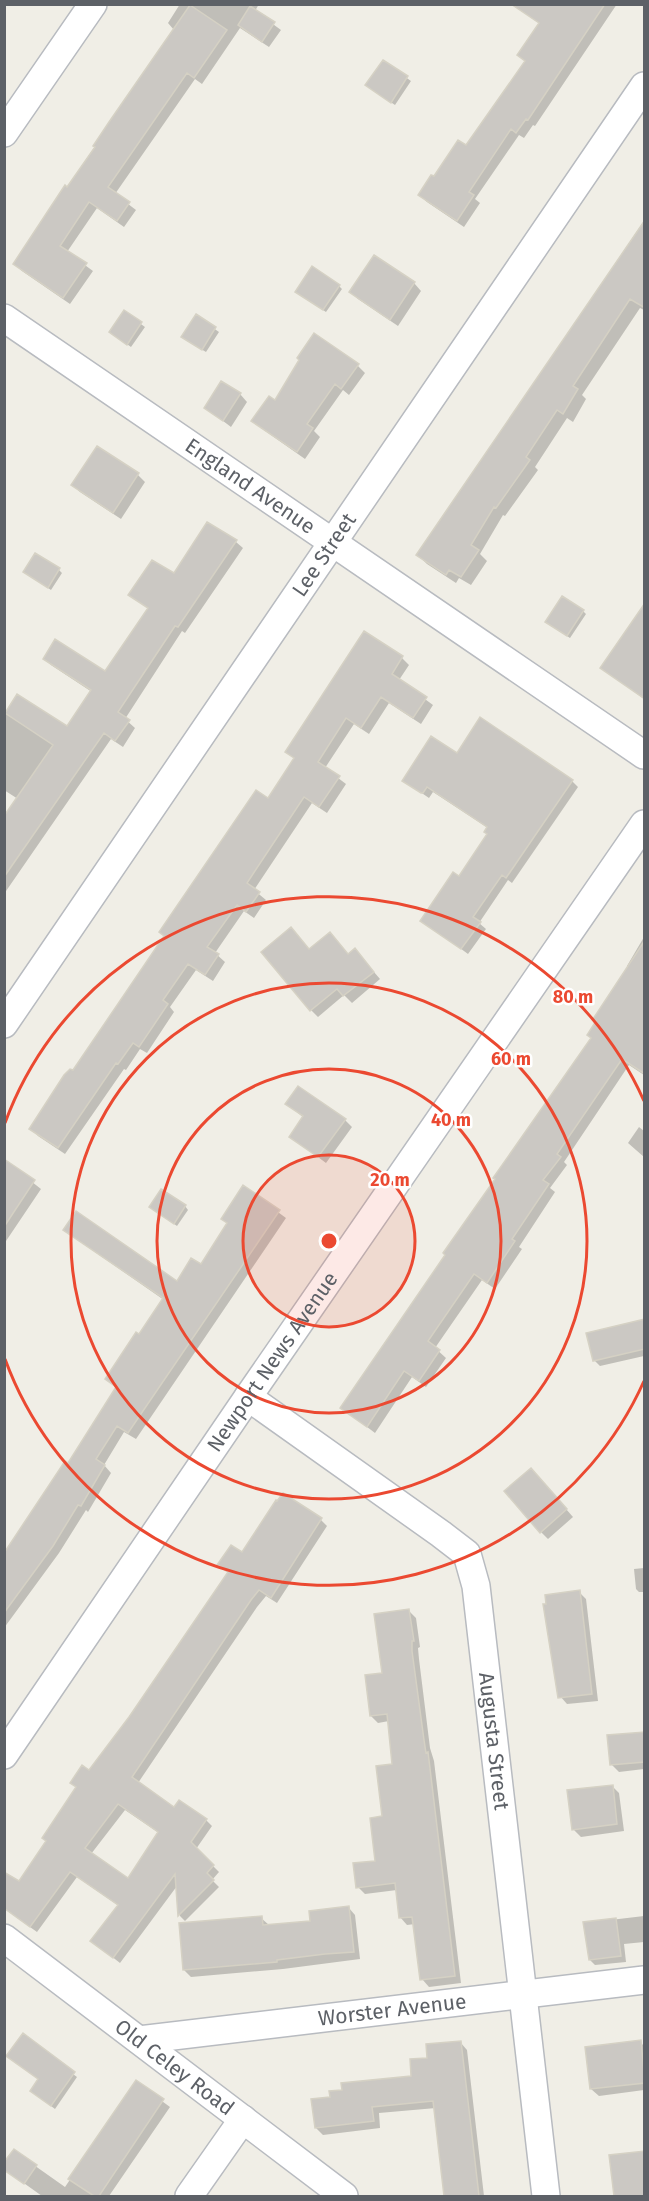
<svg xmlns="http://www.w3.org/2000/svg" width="649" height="2201" font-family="'Fira Sans',sans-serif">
<rect width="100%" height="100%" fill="#f0eee6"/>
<!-- shadow -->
<path fill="#0003" fill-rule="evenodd" d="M180,4H259L255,11L281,30L269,47L240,28L202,84L195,79L115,194L136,210L124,227L97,208L67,252L93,271L70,304L22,271L15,264L174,30L168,23Z
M567,4H617L535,126L533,125L524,138L519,135L475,199L480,203L464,227L427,202L420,195L467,147L526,62L519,55Z
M384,62L411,81L395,105L371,89Z
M644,221V310L640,308L582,395L586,399L573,422L567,418L535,467L538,470L505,516L503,515L480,554L487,561L471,585L459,578L456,583L427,564L418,555Z
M374,257L414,283L421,291L398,326L358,299L351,292Z
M339,286L342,289L326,312L300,295Z
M124,312L145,327L131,347L114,335Z
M196,316L219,332L206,352L186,340Z
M358,366L365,373L349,395L343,390L314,431L320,437L305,459L261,428L253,421L275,403Z
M240,394L247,402L231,427L206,408Z
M97,448L138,475L145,482L121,519L80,492L73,485Z
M236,542L243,548L185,633L182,631L125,719L135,728L123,747L111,739L4,894V819L18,799L4,790V717L18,696L67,728L92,692L51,665L45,658L106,673L149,609L130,595L174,576Z
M59,570L62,573L51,590L25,572Z
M644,605V699L602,668Z
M583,611L586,614L570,638L550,625Z
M402,658L409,665L399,680L433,705L421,724L389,703L369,734L354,724L325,768L346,784L327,813L312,803L254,890L266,900L254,918L244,911L215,953L225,962L213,981L196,970L170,1007L174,1012L147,1053L140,1049L126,1070L124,1069L65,1154L38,1136L31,1128L73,1072L268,800L295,759L287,751Z
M458,755L572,781L578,787L512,883L508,880L479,923L486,929L468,954L422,920L459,878L489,835L488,828L433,792L429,798L404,781Z
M644,937V1075L629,1065L564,1162L567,1165L550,1188L555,1192L519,1247L522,1249L495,1289L482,1280L435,1348L446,1358L426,1387L412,1377L375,1433L342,1408L593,1039L629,968L627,966Z
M310,950L362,958L380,979L352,1003L344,995L318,1017L311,1010Z
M287,1104L345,1120L352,1127L326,1163L291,1137L304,1118Z
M639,1127L644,1131V1157L628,1143Z
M8,1163L41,1189L4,1244V1168Z
M244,1187L286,1218L136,1439L124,1432L104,1465L111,1473L88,1512L86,1510L59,1553L4,1628V1553L68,1465L117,1388L107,1379L140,1336L164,1300L72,1236L65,1230L177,1283L201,1266L228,1224L223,1219Z
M185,1206L188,1210L177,1226L154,1210Z
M644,1321V1356L600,1366L594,1360Z
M538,1477L573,1517L548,1539L541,1532Z
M283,1495L321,1520L327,1526L277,1603L266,1596L257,1607L138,1783L175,1809L206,1820L212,1826L196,1849L219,1872L212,1880L219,1887L185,1921L180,1916L177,1886L120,1963L92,1941L119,1906L77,1877L37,1932L9,1912L48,1841L90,1772L131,1718L229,1574L219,1565L242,1554ZM125,1810L159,1833L129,1880L91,1854Z
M644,1568V1592H639L636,1589L634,1569Z
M579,1592L586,1599L598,1701L567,1704L560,1696Z
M409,1611L416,1618L420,1647L418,1648L419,1659L430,1748L434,1761L461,1983L429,1987L422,1979L415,1924L407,1925L400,1917L397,1890L365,1894L358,1887L377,1862L393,1766L389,1721L378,1723L371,1716L383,1674Z
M644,1733V1769L619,1772L611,1764Z
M612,1786L619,1793L624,1831L581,1837L574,1830Z
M348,1907L355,1915L360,1959L283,1969L191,1977L184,1970L261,1918L269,1925L312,1922Z
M644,1916V1942L624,1944L626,1962L595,1965L590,1960L585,1923Z
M460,2042L467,2050L484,2196H446L436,2108L379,2113L380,2128L323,2135L316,2128L332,2098L413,2078Z
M640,2042L644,2046V2090L599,2096L591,2089Z
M47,2055L77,2077L55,2109L35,2094Z
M136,2082L170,2107L109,2196H42L4,2169L14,2151L65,2187Z"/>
<!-- building -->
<path fill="#cbc8c3" stroke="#d5d1c4" stroke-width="1.5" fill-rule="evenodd" d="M511,4H605L528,120L526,119L516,133L511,129L469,192L474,195L457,221L418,195L431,175L434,176L458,140L466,145L525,61L517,55L539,23Z
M190,5L227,30L194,78L187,73L108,187L130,202L117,221L89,202L60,246L87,263L63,298L13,264L65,185L67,187L95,147L93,146L109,122Z
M250,6L275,22L262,42L238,25Z
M383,60L408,76L391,103L365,85Z
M645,220V308L630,299L573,386L578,389L563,414L557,410L526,457L530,460L496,508L494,507L471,545L479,550L461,577L449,570L446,575L416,555Z
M374,255L415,282L390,320L349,292Z
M312,266L340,285L323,310L295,292Z
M124,310L142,322L127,345L109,332Z
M196,314L216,327L202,350L181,337Z
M314,333L359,364L341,389L335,384L307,424L313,428L297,452L251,421L269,396L275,400L299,360L297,358Z
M221,381L241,393L223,421L204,408Z
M97,446L139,473L113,513L71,485Z
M207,522L237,540L178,627L175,626L118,712L130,720L115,741L104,733L4,877V816L53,745L5,713L17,694L67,726L91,690L43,659L55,639L105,671L148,608L128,595L152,560L174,573Z
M35,553L60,568L48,588L23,572Z
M562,596L584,610L567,636L545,622Z
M645,603V699L600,668Z
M364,631L403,656L392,674L427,697L413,718L381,697L361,728L346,718L318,762L340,776L319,807L304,797L247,883L260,892L246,912L237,905L207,947L219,954L205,975L188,964L163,1000L168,1004L139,1047L133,1043L118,1064L116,1063L58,1148L29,1129L64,1075L70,1069L73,1070L164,936L159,932L256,790L268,798L294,758L285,752Z
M480,717L573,780L506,878L502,875L473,917L481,922L461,949L420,921L453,872L459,876L487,834L484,832L487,827L427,787L423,793H421L402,781L431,736L457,753Z
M291,927L309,949L330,932L348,954L355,948L374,972L343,996L337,989L310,1011L261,952Z
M645,940V1074L622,1059L557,1154L561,1157L543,1180L549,1184L512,1239L515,1241L487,1283L474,1274L428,1341L440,1350L419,1381L404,1371L367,1427L340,1408L445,1255L443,1253L495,1179L493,1178L591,1038L587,1035L596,1021L593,1019Z
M298,1086L346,1119L318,1157L289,1137L303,1116L285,1104Z
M4,1159L35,1180L4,1227Z
M243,1185L280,1210L128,1433L117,1426L96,1459L105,1465L81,1506L78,1505L53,1546L4,1613V1553L65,1461L68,1463L116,1387L105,1379L136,1332L139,1334L163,1298L63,1230L76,1211L177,1281L191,1258L201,1264L227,1223L221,1219Z
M161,1189L186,1205L174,1224L149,1207Z
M645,1319V1349L593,1361L586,1333Z
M531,1468L567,1509L540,1533L504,1491Z
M283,1493L322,1518L271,1598L259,1590L251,1600L132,1777L174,1807L179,1800L207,1819L191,1842L214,1865L207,1873L214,1880L178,1916L175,1874L113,1958L90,1941L118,1905L70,1872L30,1927L4,1908V1872L19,1881L46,1841L42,1838L76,1787L70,1783L82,1765L89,1770L129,1717L228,1572L217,1565L231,1545L242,1552L276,1500L277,1501ZM118,1804L158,1832L128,1878L85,1848Z
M580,1590L592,1694L558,1698L543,1604H546L545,1595Z
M409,1609L414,1641H412V1651L424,1740L426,1753L428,1752L455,1976L420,1980L412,1917L399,1918L395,1883L356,1888L353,1863L375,1861L370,1818L382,1816L376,1766L392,1764L387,1714L370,1716L365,1675L382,1673L374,1614Z
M645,1732V1762L610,1765L607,1735Z
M613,1785L617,1824L572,1830L567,1790Z
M349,1906L354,1952L325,1954L277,1960V1962L183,1970L179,1923L262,1916L263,1925L310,1921L309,1911Z
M616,1918L621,1956L589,1960L583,1922Z
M23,2033L75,2072L51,2106L30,2091L38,2079L6,2056Z
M641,2040L645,2083L590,2089L585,2047Z
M461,2041L479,2196H444L433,2101L372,2107L374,2121L315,2128L311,2099L330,2097L329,2091L342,2090L341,2083L411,2076L410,2059L427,2058L426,2044Z
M136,2080L164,2099L99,2196H94L68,2179Z
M14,2149L37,2165L24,2184L4,2170V2162Z
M645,2151V2196H614L609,2155Z"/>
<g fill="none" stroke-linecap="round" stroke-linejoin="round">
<!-- street casing -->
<g stroke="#b8bbc0" stroke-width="30">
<g id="street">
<path d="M4,133L93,4"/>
<path id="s1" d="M4,318L644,755"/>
<path id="s2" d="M4,1024L644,86"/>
<path id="s3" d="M248,1397L441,1534L467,1554L476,1586L546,2196"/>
<path id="s4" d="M4,1755L248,1397L644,824"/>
<path id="s5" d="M4,1938L344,2196"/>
<path id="s6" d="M139,2040L644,1980"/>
<path d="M189,2196L243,2119"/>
</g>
</g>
<!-- street -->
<use href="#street" stroke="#fff" stroke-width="27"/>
</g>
<!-- distance rings -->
<circle cx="329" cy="1241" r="86" fill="#eb4931" fill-opacity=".12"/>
<g fill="none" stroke="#eb4931" stroke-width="3">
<circle cx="329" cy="1241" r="86"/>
<circle cx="329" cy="1241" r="172"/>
<circle cx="329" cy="1241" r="258"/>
<path d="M644 1381A345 345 0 0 1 5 1359M5 1123A345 345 0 0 1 644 1101"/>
</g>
<g text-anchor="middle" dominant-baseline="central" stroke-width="5" stroke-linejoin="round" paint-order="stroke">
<!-- street labels -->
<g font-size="21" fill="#5d6167" stroke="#fff">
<text stroke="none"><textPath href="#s1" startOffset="298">England Avenue</textPath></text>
<text stroke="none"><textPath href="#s2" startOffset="568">Lee Street</textPath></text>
<text stroke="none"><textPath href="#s4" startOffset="476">Newport News Avenue</textPath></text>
<text stroke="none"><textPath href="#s3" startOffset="459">Augusta Street</textPath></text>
<text stroke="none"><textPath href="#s6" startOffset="255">Worster Avenue</textPath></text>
<text stroke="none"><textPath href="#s5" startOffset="214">Old Celey Road</textPath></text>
</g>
</g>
<circle cx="329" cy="1241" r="9" fill="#eb4931" stroke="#fff" stroke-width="3"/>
<g font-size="18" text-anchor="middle" font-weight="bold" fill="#eb4931" stroke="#fff" stroke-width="5" stroke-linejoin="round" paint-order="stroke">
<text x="573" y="1003">80 m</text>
<text x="511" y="1065">60 m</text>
<text x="451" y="1126">40 m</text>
<text x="390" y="1186">20 m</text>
</g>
<!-- border -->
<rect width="649" height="2201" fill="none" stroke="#5d6167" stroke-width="12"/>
</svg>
